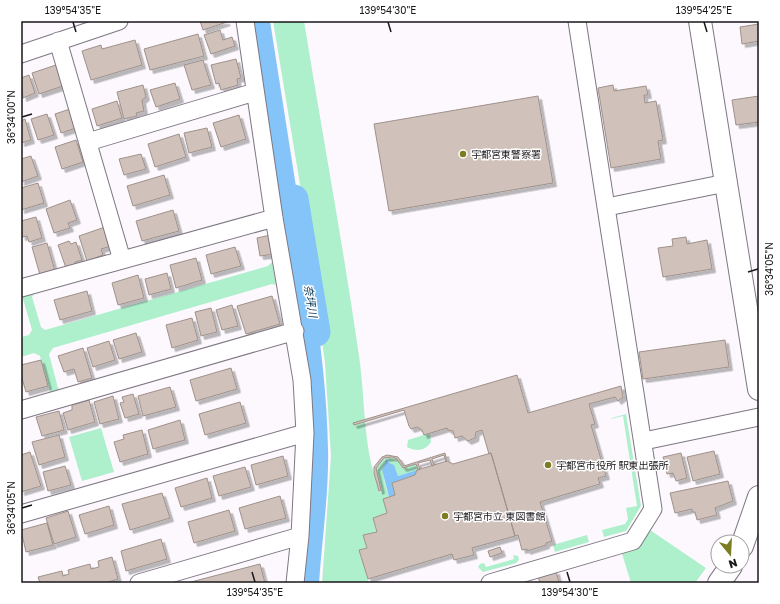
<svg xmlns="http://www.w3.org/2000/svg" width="780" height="604" font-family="'Golos Text','Noto Sans JP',sans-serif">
<defs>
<filter id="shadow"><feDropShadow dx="3.5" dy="3.5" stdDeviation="0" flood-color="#0004"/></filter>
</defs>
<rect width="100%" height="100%" fill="#fcf8fe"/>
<!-- green -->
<path fill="#aef0cc" d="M273,21H304C322,133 343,244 359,356C366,403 362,452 382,496L376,468L384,458L386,462C380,473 386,485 389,497L383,499L387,513L373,518L377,532L363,535L367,548L359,550L369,583H322L331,456L325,363L315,292L292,295L284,243L309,239Z
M272,262L276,285L272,284L53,348L49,354L58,388L62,391L47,395L50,391L40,356L34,353L21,357V337L29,335L32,330L23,299L21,297L34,293L32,297L41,327L45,330L268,266Z
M626,414L641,506L626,531L604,537L602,530L625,524L628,519L626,508L637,506L623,416L611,419L612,418Z
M101,428L114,472L82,481L69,437Z
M430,433L431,442C425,451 416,452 407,447L408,440Z
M385,457L397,459L403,468L416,464L418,470L398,476L392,464L388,462Z
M647,528L706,568L695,583H631L620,547Z
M587,535L589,542L555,552L553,545Z
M513,555L518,556L519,560L516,563L483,572L478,567L480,564L484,563L486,567L514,559Z"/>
<!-- water -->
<path fill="#85c4f9" d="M251,21H270L304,238L284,242Z
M313,293C321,345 327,396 328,449C329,493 322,539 319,583H299L295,296Z
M385,457L388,462L394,465L398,476L417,470L415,475L392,483L395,495L389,497L382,470L386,462Z"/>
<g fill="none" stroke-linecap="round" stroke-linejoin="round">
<!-- river -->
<path stroke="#85c4f9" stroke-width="29" d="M294,199L316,332"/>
</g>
<!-- building -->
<path fill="#d0c2ba" stroke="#9f918a" filter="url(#shadow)" d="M200,21H226L227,22L203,30Z
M759,24V41L742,44L740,27Z
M220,30L223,40L232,37L235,46L211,54L204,35Z
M198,34L204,56L150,70L144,49Z
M135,40L142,65L91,80L82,51L101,45L102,49Z
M236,59L241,78L237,79L238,85L221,90L219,83L216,84L211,65Z
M203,60L211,85L192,90L184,65Z
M56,65L63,86L39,94L32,73Z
M29,75L35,93L23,98L21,78Z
M175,83L180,99L156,107L150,90Z
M143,85L146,97L142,100L144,111L136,113L137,116L124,119L117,92Z
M613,85L614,91L646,86L648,95H644L645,103L656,101L663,140L658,141L661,159L611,168L598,88Z
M538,96L553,183L389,211L374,124Z
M759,96V122L736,125L732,100Z
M117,101L122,118L97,126L92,109Z
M70,109L76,128L61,133L55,114Z
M47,114L54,135L38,140L31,119Z
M239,115L246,139L221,147L213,123Z
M25,119L31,140L21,143V121Z
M207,128L212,147L189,153L184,133Z
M179,134L186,157L155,167L148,144Z
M76,140L83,162L62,169L55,147Z
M141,154L146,169L124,175L119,159Z
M31,156L38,176L21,182V159Z
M164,175L170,195L133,206L127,186Z
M38,183L44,203L21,210V188Z
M70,200L77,220L68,223L70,228L54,233L46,209Z
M173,210L179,231L142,241L136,221Z
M36,217L42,238L29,242L27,236L22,237L21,221Z
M105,227L111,246L101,249L103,255L87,261L79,236Z
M271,235L275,254L260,256L257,238Z
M686,237L687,244L707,240L712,269L663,277L658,248L673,246L672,239Z
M69,241L71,244L76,242L82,260L75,262V265L66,268L58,245Z
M47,243L55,271L40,275L32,247Z
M235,247L241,266L211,274L206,255Z
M196,258L202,280L176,288L170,265Z
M167,273L171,289L149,295L145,279Z
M138,275L144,298L118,305L112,283Z
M87,291L92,311L60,320L54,300Z
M272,296L280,324L246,334L237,306Z
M232,305L238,326L222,330L216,310Z
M211,308L217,332L201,336L195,312Z
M192,318L198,340L172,348L166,325Z
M136,333L142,352L119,359L113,340Z
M725,340L729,367L643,379L639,352Z
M109,341L115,360L93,367L87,348Z
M83,348L92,378L78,382L74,369L64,372L58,356Z
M41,360L48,386L26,392L21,375V365Z
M231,368L237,389L196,401L190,380Z
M517,375L528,413L621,386L623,397L618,401L615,397L589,404L595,424L591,425L606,476L598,478L600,484L540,502L552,541L546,543V545L527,551V549L522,550L518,535L515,536L491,453L489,454L482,430L476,432L475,438L468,441L462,436L455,438L453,431L448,430L447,428L424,435L422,430L417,427L411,429L409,426L404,410L354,425L353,423Z
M170,387L176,407L143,416L138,396Z
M133,394L139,414L125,418L120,403L124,402L122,397Z
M113,396L119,419L100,424L94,402Z
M89,400L95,422L68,430L63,413L72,410V405Z
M240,402L246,423L205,435L199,414Z
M59,411L64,430L42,436L36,417Z
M180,420L185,440L153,449L148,430Z
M142,430L148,454L120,462L114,442L124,439L123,435Z
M59,435L65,457L39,465L32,442Z
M714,451L720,474L693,481L687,457Z
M30,452L41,486L21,492V455Z
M445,453L447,461L446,462L444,455L432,459L434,465L432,466L430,460L418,463L420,469L418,470L416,464L403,468L397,459L392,457L384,458L376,468L381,490L379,491L374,473V467L382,457L387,455L398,457L404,466Z
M491,453L515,536L472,548L474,555L454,560L452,554L368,579L359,550L367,548L363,535L377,532L373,518L387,513L383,499L395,495L392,483L415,475L417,470L447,461L453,464Z
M681,453L687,478L676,481L673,473L667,474L663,457Z
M283,456L288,476L256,485L251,465Z
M65,466L71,485L48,491L43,472Z
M245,467L251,487L219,496L213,476Z
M207,478L212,498L181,507L175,488Z
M728,481L733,501L715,508L717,515L697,520L695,512H692V509L675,513L670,493Z
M162,493L170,518L130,530L122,504Z
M280,496L286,518L245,529L239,508Z
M109,506L114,525L85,534L79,515Z
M229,510L235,531L194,543L188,522Z
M68,511L76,537L54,544L46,518Z
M47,523L53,545L26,552L21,530Z
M161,539L167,559L126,571L121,551Z
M500,547L502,553L490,557L488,551Z
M112,557L118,579L105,583H40L38,577L62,571L63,576L69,574L68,570L90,564L91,569L99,567L98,561Z
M260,564L265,583H187Z
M556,571L559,583H540L538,576Z"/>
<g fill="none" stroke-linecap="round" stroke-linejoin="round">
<!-- street casing -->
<g stroke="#7e7783" stroke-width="19">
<path id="street" d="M245,21L274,218L302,380L305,433L300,536L295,583
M58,41L122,260
M21,54L119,21
M88,142L255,92
M607,207L726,183
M21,288L274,218
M21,410L295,331
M644,441L759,417
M21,514L305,433
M139,583L300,536
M490,583L633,541L653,509L577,21"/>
</g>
<!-- secondary casing -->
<g stroke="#7e7783" stroke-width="24">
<path id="secondary" d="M700,21L759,389
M742,546L759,497
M719,583L731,566"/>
</g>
<!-- street -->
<use href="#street" stroke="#fff" stroke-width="17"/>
<!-- secondary -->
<use href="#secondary" stroke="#fff" stroke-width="22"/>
</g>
<!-- ticks -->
<path fill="none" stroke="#19161a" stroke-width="1.5" d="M73,22L76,32M388,22L391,32M704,22L707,32M22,117L32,114M748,272L758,269M22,508L32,505M252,572L255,582M567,572L570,582"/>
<!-- markers -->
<g fill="#7c7c23" stroke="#fff" stroke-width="1.5">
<circle cx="463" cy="154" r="4"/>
<circle cx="548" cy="465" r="4"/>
<circle cx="445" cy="516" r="4"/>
</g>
<g text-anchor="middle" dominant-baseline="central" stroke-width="3" stroke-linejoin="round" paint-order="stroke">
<!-- poi labels -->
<g font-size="10" fill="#19161a" stroke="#fff" text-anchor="start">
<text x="471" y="154">宇都宮東警察署</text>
<text x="556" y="465">宇都宮市役所 駅東出張所</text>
<text x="453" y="516">宇都宮市立 東図書館</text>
</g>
<!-- water labels -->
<g font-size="11" font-style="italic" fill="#003152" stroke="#fff">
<text transform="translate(311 301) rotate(81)">奈坪川</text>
</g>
</g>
<!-- border -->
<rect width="780" height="604" fill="none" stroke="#ffffff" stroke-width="44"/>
<!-- north arrow -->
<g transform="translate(730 554) rotate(162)"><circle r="19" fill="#ffffff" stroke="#a3a2a3"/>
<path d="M0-3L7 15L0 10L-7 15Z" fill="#7c7c23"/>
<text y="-6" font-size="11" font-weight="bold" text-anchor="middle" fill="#19161a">N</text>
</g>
<rect x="22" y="22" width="736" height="560" fill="none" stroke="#19161a" stroke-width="1.5"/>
<g font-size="10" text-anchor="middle" fill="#19161a">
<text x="73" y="14">139°54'35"E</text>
<text x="388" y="14">139°54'30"E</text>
<text x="704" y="14">139°54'25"E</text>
<text transform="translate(11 117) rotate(-90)" y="4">36°34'00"N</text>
<text transform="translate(769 269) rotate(-90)" y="4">36°34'05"N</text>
<text transform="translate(11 508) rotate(-90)" y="4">36°34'05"N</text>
<text x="255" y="596">139°54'35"E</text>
<text x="570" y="596">139°54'30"E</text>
</g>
</svg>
